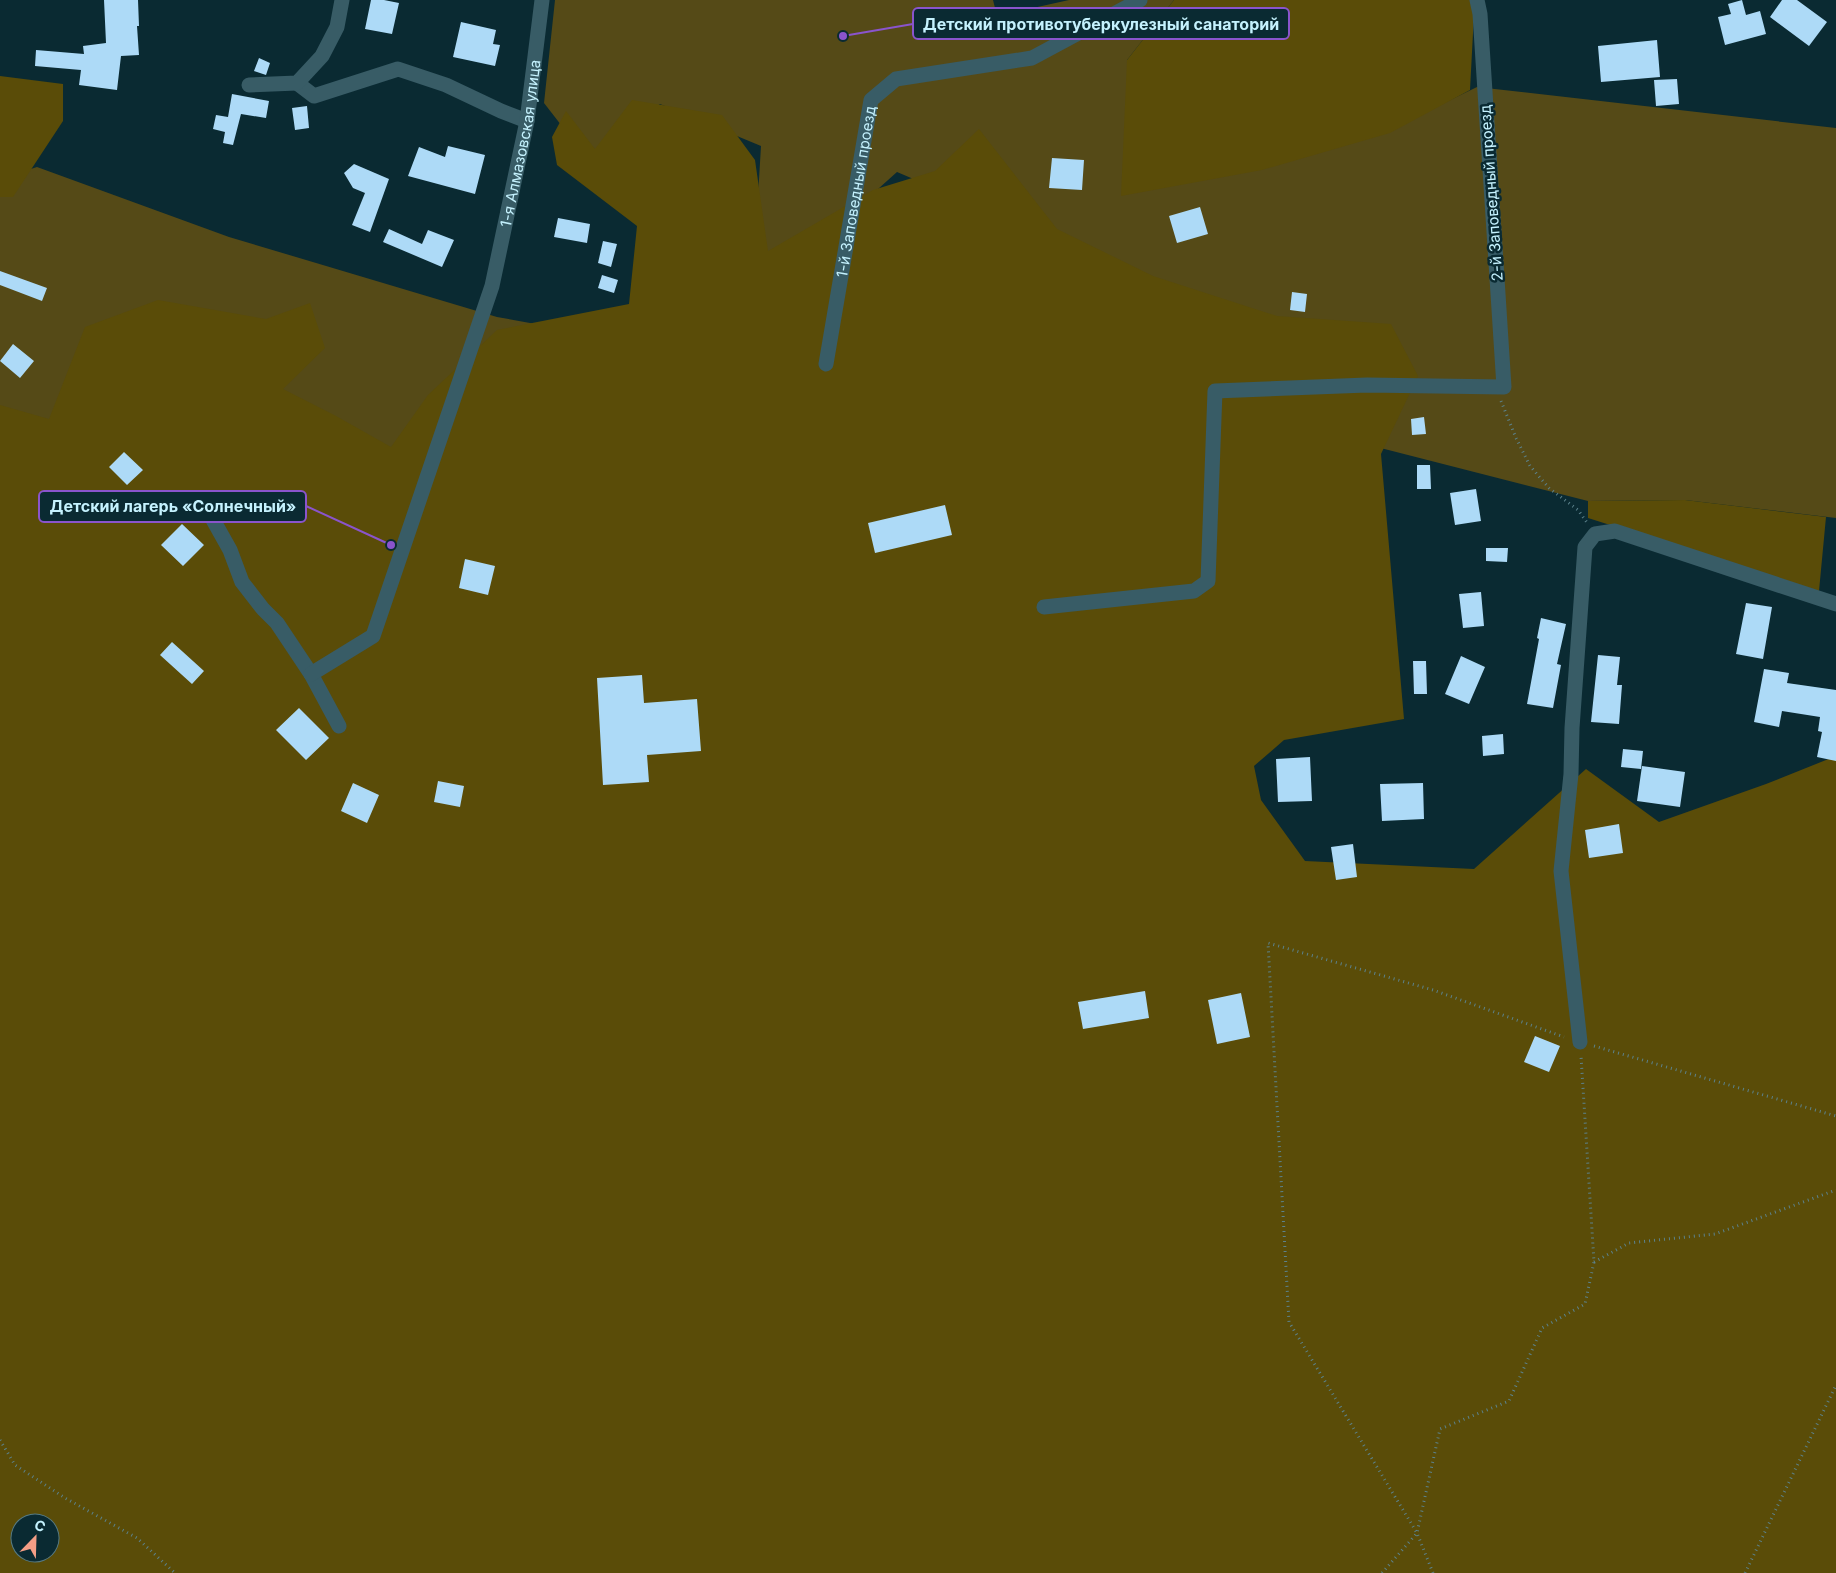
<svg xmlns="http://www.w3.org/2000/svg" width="1836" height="1573" font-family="Inter,sans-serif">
<rect width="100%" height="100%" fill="#0a2a32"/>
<!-- green -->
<path fill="#554a17" d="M555,0H993L997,16L1069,0H1174L1127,60L1393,128L1477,87L1836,128V518L1685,500L1588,501L1365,444L1281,322L1158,283L897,172L830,232L763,360L758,196L761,146L660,104L614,136L589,161L544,103Z
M37,167L229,237L497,317L662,347L670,615L0,423V179Z"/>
<!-- forest -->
<path fill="#5a4c08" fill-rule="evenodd" d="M1174,0H1471L1474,14L1470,90L1390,133L1262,170L1121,196L1127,60Z
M0,76L63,84V121L13,197H0Z
M632,100L722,115L755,160L768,251L873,190L935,171L979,129L1057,229L1153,276L1277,316L1391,324L1418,376L1381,454L1404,719L1284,740L1254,766L1261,800L1305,861L1474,869L1586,769L1659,822L1766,784L1836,756V1573H0V405L49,419L85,327L158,300L266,319L310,303L325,348L283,389L336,416L391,447L428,395L497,330L629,304L637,226L557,165L552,137L566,111L595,149ZM20,1523H50V1553H20Z
M1685,500L1826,517L1819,591L1588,518V501Z"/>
<!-- building -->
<path fill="#addaf7" d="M104,0H138L139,26H137L139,55L121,56L117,90L79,85L81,70L35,66L36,50L84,54L83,46L106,43Z
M371,0H384L399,3L392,34L365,29Z
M1742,0L1746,15L1760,11L1766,34L1725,45L1718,17L1731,14L1728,4Z
M1782,0H1797L1827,22L1809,46L1770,17Z
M461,22L496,30L493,44L500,45L495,66L453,57Z
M1657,40L1660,77L1601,82L1598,46Z
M259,58L270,63L266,75L254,71Z
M1677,79L1679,104L1656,106L1654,80Z
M232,94L269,101L266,118L241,114L233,145L223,143L225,132L213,129L216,115L228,117Z
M307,106L309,128L295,130L292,108Z
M448,146L485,155L475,194L408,176L419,147L445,157Z
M1052,158L1084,160L1082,190L1049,188Z
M354,164L389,179L370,232L352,225L365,193L353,188L344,173Z
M1200,207L1208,234L1177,243L1169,216Z
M558,218L590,224L587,243L554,237Z
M389,229L422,244L428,230L454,240L442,267L383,242Z
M603,241L617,244L611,267L598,263Z
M0,271L47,288L42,301L0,285Z
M602,275L618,280L614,293L598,288Z
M1292,292L1307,294L1305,312L1290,310Z
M13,344L34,361L20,378L0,361Z
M1424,417L1426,434L1412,435L1411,419Z
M124,452L143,470L127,485L109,467Z
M1417,465H1430L1431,489H1417Z
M1476,489L1481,521L1455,525L1450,493Z
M945,505L952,535L875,553L868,523Z
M182,524L204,545L183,566L161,545Z
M1486,548H1508L1507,562L1486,561Z
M465,559L495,566L488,595L459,588Z
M1481,592L1484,626L1463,628L1459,594Z
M1746,603L1772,607L1763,659L1736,654Z
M1541,618L1566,624L1557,664L1561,665L1553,708L1527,704L1539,639L1537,638Z
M172,642L204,671L192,684L160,655Z
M1598,655L1620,657L1617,685H1622L1619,724L1591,722Z
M1461,656L1485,667L1469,704L1445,694Z
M1413,661H1426L1427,694H1414Z
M1764,669L1789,673L1787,683L1836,690V761L1817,757L1822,732L1818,731L1820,717L1782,711L1779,727L1754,722Z
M642,675L644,703L697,699L701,751L647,755L649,782L603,785L597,678Z
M299,708L329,738L306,760L276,730Z
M1503,734L1504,754L1483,756L1482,736Z
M1623,749L1643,751L1641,769L1621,767Z
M1310,757L1312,801L1278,802L1276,759Z
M1642,766L1685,772L1680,807L1637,801Z
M438,781L464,786L460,807L434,802Z
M353,783L379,795L367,823L341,811Z
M1423,783L1424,819L1382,821L1380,784Z
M1619,824L1623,853L1589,858L1585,830Z
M1353,844L1357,877L1336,880L1331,847Z
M1145,991L1149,1018L1083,1029L1078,1002Z
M1241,993L1250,1037L1217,1044L1208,1000Z
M1535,1036L1560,1046L1549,1072L1524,1062Z"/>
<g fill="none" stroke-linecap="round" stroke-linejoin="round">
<!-- path -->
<path stroke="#5c828c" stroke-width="3" stroke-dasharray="1 4" stroke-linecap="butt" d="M1501,401L1516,438L1530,466L1549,488L1578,510L1588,524
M1594,1046L1836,1116
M1594,1262L1629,1243L1715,1234L1836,1190
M0,1440L15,1465L65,1498L137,1538L175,1573
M1382,1573L1417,1533L1440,1429L1509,1401L1542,1328L1585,1304L1594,1262L1581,1056
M1433,1573L1417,1533L1289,1322L1268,943L1433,990L1564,1037
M1745,1573L1836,1385"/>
<!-- minor -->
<g stroke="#385c66" stroke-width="15">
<path d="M297,83L314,96L398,69L446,85L501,111L527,121"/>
<path d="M249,85L297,83L322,56L337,27L342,0"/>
<path id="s1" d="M826,364L871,100L896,79L1032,58L1140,0"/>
<path d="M207,509L230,550L242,582L263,609L277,623L311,674L339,726"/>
<path d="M1044,607L1194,591L1208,581L1215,391L1367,385L1504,387L1480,14L1477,0"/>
<path id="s2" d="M311,674L373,636L492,286L527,121L542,0"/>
<path d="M1580,1042L1561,871L1571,774L1572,728L1585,547L1595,534L1615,531L1836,604"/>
</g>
</g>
<g text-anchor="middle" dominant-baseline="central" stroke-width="5" stroke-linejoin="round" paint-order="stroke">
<!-- street labels -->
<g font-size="15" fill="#c5f2fe" stroke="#0a2a32">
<text stroke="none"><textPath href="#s2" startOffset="588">1-я Алмазовская улица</textPath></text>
<text stroke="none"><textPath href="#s1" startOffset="175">1-й Заповедный проезд</textPath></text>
<text transform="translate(1491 193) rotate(-94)">2-й Заповедный проезд</text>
</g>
</g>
<!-- callouts -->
<path fill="none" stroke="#8a54cc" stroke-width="2" d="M843 36L913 24M391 545L306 506"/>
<g fill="#8a54cc" stroke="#0a2a32" stroke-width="2">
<circle cx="843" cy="36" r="5"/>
<circle cx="391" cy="545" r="5"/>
</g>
<g fill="#0a2a32" stroke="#8a54cc" stroke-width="2">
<rect x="913" y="8" width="376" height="31" rx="5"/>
<rect x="39" y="491" width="267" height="31" rx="5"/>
</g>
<g font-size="16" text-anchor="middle" font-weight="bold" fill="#c5f2fe">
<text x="1101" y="30">Детский противотуберкулезный санаторий</text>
<text x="173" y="512">Детский лагерь «Солнечный»</text>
</g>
<!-- north arrow -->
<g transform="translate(35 1538) rotate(23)"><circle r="24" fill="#0a2a32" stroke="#557a84"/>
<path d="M0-4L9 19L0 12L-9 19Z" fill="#f49e86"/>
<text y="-8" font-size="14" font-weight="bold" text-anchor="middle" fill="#c5f2fe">С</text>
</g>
</svg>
